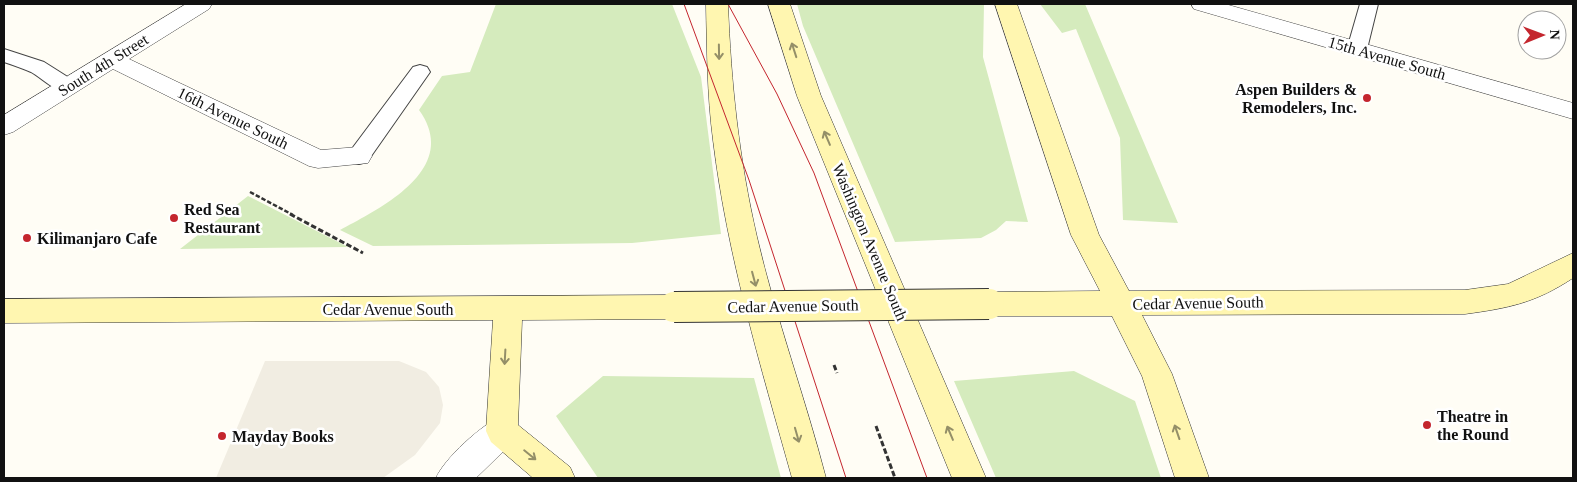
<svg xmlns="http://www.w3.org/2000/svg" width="1577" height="482" font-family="Georgia,serif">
<rect width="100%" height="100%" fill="#fffdf5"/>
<!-- green -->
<path fill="#d5ebbd" d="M496,4H672L701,77L721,234L632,243L373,246L340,230C383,207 461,168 419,110L442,76L470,72Z
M797,4H984L983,57L1028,222L1006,221L996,230L981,238L895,242L803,26Z
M1040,4H1085L1178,223L1123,220L1120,138L1076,29L1062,33Z
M248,196L348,247L180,249Z
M1074,371L1135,401L1161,478H996L954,381Z
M603,376L754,378L781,478H598L556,416Z"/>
<!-- plaza -->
<path fill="#f1ede2" d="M265,361H399L426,372L439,387L443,405L440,423L415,455L383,478H216Z"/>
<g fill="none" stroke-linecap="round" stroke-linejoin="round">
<!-- lane casing -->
<g stroke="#444" stroke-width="2">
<path id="lane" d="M1360,4H1378L1367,49L1364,54L1357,55L1350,54L1347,49Z
M4,49L44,62L74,81L77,86L74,91C58,96 45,80 31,72C22,68 13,65 4,62Z
M420,65L427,67L430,72L367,162L359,164L351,162L348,156L351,150L413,67Z"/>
</g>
<!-- street casing -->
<g stroke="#444" stroke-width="1">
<path id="street" d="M186,4H212L209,9L129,59L321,150L359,147L368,149L372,156L368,163L318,168L309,166L113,69L13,132L4,135V115Z
M1191,4H1225L1573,103V119L1194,9Z
M502,416L513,420L518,431L513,442L476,478H436C444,459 482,424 502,416Z"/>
</g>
<!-- secondary casing -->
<g stroke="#333" stroke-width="1">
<path id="secondary" d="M706,4H728C731,84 739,159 757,237C776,319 805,397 826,478H792C761,367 727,255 713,140C707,94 707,50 706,4Z
M768,4H790L821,96L986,478H952L797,96Z
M995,4H1017L1099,235L1129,291L1465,290L1508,284L1573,253V278C1535,303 1509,308 1465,314L1142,315L1172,374L1209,478H1175L1142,376L1112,316H989L979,313L974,304L979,295L989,292L1100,291L1071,235Z
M674,295L684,298L689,307L684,316L674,319L522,320L518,425L570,467L575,478H533L491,442L486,431L493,320L4,323V299Z"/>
</g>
<!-- path-far1 -->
<path stroke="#333" stroke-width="2.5" stroke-dasharray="4.5 2" stroke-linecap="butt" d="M250,192L293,215"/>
<!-- path -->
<path stroke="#333" stroke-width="3" stroke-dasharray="5.5 2.5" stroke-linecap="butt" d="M290,214L363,253
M834,365L837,373
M876,426L895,478"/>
<!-- lane -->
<use href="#lane" fill="#fff" fill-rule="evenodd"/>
<!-- street -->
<use href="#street" fill="#fff" fill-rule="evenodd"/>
<!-- secondary -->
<use href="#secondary" fill="#fff6b0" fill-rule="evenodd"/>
<!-- tram -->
<path stroke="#c4262e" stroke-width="1" d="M684,4L749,180L846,478
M728,4L777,94L814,173L927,478"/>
<!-- secondary-bridge casing -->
<g stroke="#333" stroke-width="32" stroke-linecap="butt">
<path id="secondary-bridge" d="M674,307L989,304"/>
</g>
<!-- secondary-bridge -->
<use href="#secondary-bridge" stroke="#fff6b0" stroke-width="30"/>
</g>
<!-- one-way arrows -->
<defs><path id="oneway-shaft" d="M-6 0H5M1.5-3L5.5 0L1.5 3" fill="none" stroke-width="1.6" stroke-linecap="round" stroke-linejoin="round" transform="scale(1.25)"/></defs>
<g stroke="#948f68">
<use href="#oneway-shaft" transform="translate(794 50) rotate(-108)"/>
<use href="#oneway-shaft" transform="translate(719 52) rotate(89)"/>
<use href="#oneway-shaft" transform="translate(827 138) rotate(-113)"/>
<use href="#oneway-shaft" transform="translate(754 279) rotate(75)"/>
<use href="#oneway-shaft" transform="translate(505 357) rotate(93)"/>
<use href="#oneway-shaft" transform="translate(1177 432) rotate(-109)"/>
<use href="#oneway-shaft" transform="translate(950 433) rotate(-113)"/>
<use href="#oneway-shaft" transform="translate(797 435) rotate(74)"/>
<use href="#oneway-shaft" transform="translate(530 455) rotate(39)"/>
</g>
<!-- markers -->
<g fill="#c4262e" stroke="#fff" stroke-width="2">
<circle cx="1367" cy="98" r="5"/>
<circle cx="174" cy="218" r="5"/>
<circle cx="27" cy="238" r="5"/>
<circle cx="1427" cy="425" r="5"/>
<circle cx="222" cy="436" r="5"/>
</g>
<g text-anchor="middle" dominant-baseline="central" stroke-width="5" stroke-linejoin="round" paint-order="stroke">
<!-- street labels -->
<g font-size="16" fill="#111" stroke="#fff">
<text transform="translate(1387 58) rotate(16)">15th Avenue South</text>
<text transform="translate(103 65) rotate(-32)">South 4th Street</text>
<text transform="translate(233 118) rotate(26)">16th Avenue South</text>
<text transform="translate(870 242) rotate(67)">Washington Avenue South</text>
<text transform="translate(1198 303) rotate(-1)">Cedar Avenue South</text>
<text transform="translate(793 306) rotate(-1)">Cedar Avenue South</text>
<text x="388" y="309">Cedar Avenue South</text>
</g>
<!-- poi labels -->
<g font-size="16" font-weight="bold" fill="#111" stroke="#fff" text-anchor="start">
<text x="1357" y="89" text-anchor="end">Aspen Builders &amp;<tspan x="1357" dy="18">Remodelers, Inc.</tspan></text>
<text x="184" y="209">Red Sea<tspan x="184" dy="18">Restaurant</tspan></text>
<text x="37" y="238">Kilimanjaro Cafe</text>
<text x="1437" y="416">Theatre in<tspan x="1437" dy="18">the Round</tspan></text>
<text x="232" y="436">Mayday Books</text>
</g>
</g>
<!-- border -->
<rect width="1577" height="482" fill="none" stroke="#111111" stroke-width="10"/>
<!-- north arrow -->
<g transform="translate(1542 35) rotate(89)"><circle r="24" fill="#ffffff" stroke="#a0a0a0"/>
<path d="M0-4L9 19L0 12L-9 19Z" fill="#c4262e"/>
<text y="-8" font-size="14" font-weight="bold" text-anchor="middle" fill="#111111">N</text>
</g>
</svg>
